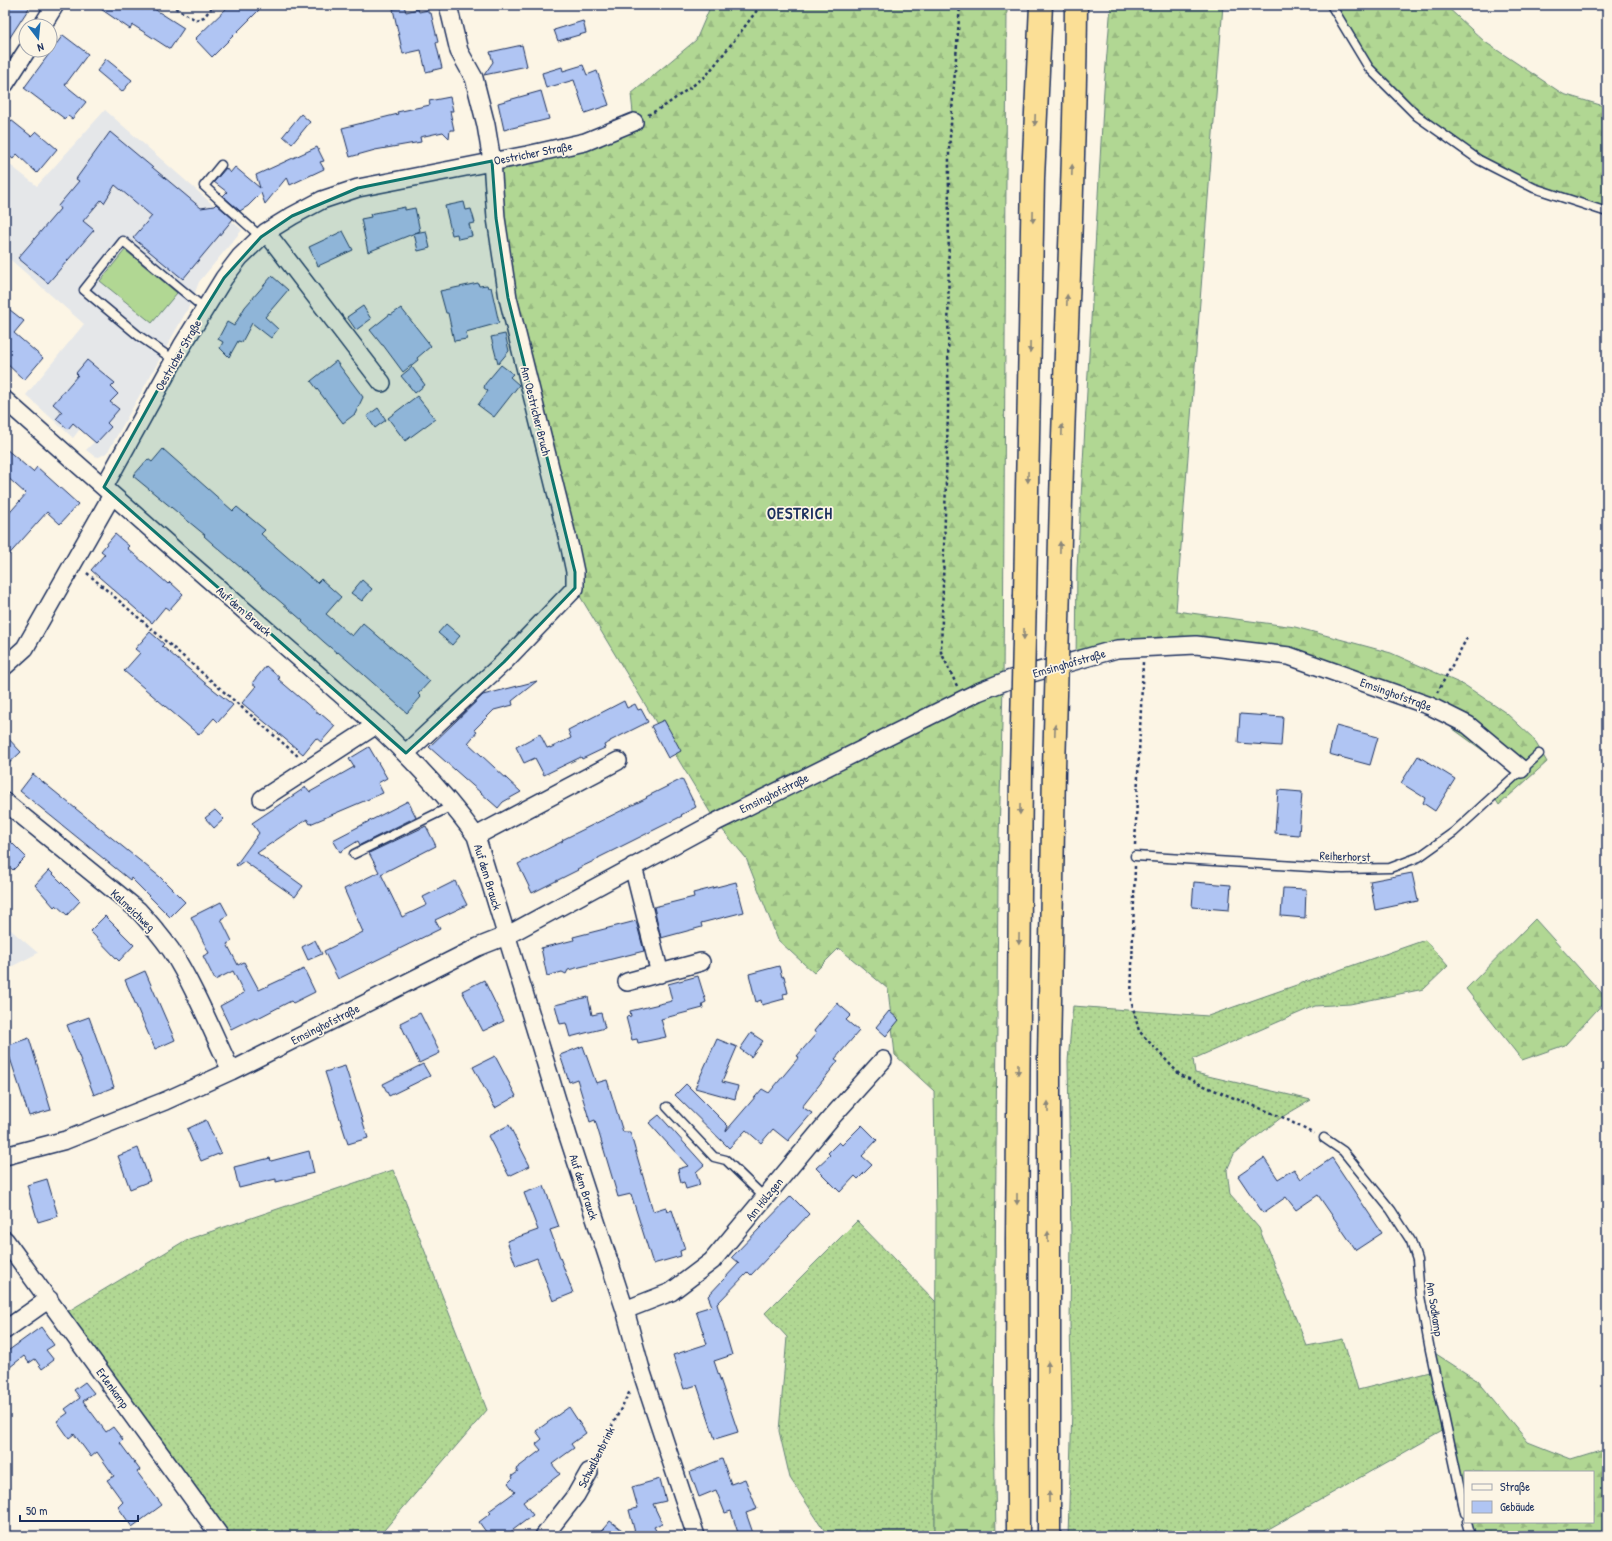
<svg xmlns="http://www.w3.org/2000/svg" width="1612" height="1541" font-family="'Patrick Hand',sans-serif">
<defs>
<pattern id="grass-dots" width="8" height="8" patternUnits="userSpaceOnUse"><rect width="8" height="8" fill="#b1d793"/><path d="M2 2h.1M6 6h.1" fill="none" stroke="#98b981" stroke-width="1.8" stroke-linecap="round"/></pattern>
<pattern id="forest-firs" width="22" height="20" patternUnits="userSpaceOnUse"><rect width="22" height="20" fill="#b1d793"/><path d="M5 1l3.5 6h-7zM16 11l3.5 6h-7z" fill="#98b981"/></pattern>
</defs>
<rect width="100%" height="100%" fill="#fcf5e5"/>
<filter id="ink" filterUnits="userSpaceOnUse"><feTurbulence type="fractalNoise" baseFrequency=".025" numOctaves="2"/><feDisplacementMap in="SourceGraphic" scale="8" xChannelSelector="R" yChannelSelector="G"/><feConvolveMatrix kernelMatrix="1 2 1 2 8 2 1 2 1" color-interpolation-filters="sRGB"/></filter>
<g filter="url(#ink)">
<!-- built -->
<path fill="#e5e7e9" d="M105,110L242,230L199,282L191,303L109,450L105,454L99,457L94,456L86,450L94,442L80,429L73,438L26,395L84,324L5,255V161L37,186Z
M5,925L38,953L5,970Z"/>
<!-- grass -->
<path fill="url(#grass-dots)" stroke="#668378" d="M1425,940L1448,966L1424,989L1350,1004L1315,1006L1193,1059L1195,1073L1311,1100L1282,1117L1234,1154L1227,1170L1230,1195L1259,1228L1307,1346L1343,1339L1358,1390L1434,1371L1446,1429L1256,1536H1068L1072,1408L1070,1325L1071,1235L1068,1061L1073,1006L1208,1016Z
M393,1170L487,1410L379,1536H224L62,1315L186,1240Z
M857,1221L936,1302L935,1536H828L790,1478L779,1431L787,1337L765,1313Z"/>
<!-- forest -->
<path fill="url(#forest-firs)" stroke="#668378" d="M711,5H1007L1003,684L998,876L994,1427L996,1536H935L936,1212L934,1091L895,1055L888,989L839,948L814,973L778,940L746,858L716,822L575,588L527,374L492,161L634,122L631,94L696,40Z
M1111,5H1223L1176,611L1295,627L1391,653L1466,686L1506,713L1533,738L1547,762L1499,805L1494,797L1517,775L1438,718L1282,662L1189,642L1076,662L1077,569L1104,89Z
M1332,5H1445L1485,42L1563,94L1607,107V211L1534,188L1479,159L1417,116L1369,67Z
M1535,919L1607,999L1565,1045L1522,1060L1466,989Z
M1430,1350L1478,1381L1528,1442L1571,1459L1607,1448V1536H1471L1467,1522H1593V1472H1465V1513Z"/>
<!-- pitch -->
<path fill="#b1d793" stroke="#668378" d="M125,250L177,293L152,323L100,281Z"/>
<!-- building -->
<path fill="#b0c5f3" stroke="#1b2f5e" d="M5,5H31L5,45Z
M95,5H136L143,10L148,5L184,28L170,49L133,25L130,29Z
M230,5H264L212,57L195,39Z
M404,6L406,12L418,9L419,12L428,10V13H431L438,42L436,43L442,68L426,72L421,50L403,54L393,9Z
M583,21L586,33L558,41L554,30Z
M63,35L88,54L65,85L86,102L72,119L68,116L65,119L24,88Z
M522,45L527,66L484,75L493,62L490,52Z
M106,59L132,80L122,92L97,71Z
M583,65L587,75L597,71L609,105L585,113L574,80L546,88L542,73L562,67L563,71Z
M541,91L549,119L504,130L498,103Z
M450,97L453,111H450L454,130H450L449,138L443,132L420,137L421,142L375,150L350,157L342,128L398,114L397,112L430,105L429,101Z
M301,114L310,122L292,144L283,136Z
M11,120L31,136L36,131L57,149L37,173L17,154L13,159L5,153V130Z
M110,132L201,208L214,206L216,204L233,219L183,279L133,238L152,216L115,185L104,203L101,200L83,221L94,230L48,283L18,258L60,209L58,206L79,181L76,179Z
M317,147L324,161L320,162L324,169L290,185L287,177L265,204L261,193L248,206L240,211L223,196L227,192L214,182L226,168L230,173L235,167L260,188L256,175Z
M464,202L466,210L471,209L475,223L469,224L472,236L458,239L457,234L452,235L445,206Z
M405,207V210L415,208L420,231L368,252L361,219L371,217L370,214Z
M343,231L353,250L318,266L309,247Z
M426,231L430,248L418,251L414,233Z
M272,276L288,290L265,317L278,329L271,338L252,323L242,342L238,341L229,357L220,348L223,342L218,339L227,322L234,326L245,307Z
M478,283L479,286L487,285L488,288L491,287L499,323L466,332L467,339L454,341L448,313H446L440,291Z
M5,306L24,321L14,333L43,358L24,380L5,362Z
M363,306L371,319L356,330L347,317Z
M401,308L431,346L417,358L418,360L403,372L383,345H382L370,330L390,314L391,315Z
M505,334L509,351L498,364L491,337Z
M87,360L115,383L111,387L118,394L110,402L119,409L107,423L111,427L96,443L73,423L68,429L56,419L62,412L53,404L78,375L76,373Z
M336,361L363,397L355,414L343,423L311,381Z
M501,365L513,374L510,377L519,385L494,417L478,405L488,391L484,388L485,384Z
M412,367L425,385L415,393L401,376Z
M417,396L435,419L405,441L388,418Z
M378,408L386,420L375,428L367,416Z
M5,448L33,472L37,467L78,504L60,524L47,512L5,559V518L26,494L5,475Z
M163,449L233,511L237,507L265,530L261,534L317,583L321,579L341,597L326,614L352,636L363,623L430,681L418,694L421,697L407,713L338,652L337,653L324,642L302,622L303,621L213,544L204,536L205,535L133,476L148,459L152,462Z
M115,534L129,546L127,548L168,584L170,582L183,594L169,610L165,607L152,623L91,570L105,554L101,551Z
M362,580L372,589L362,601L351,593Z
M446,624L460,636L452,645L438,633Z
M150,632L164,644L162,646L204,682L233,705L218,722L214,718L199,735L124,671L140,653L135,649Z
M266,666L280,678L278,679L320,715L321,714L335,726L321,742L316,738L303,754L242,703L256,686L252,683Z
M537,681L512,701L513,705L494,710L474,730L477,732L468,743L521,792L503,802L498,808L429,747L483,695Z
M624,701L627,708L635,704L638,710L641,709L648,722L610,741V742L604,745L605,748L582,759L581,757L544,775L535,758L524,763L516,747L540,734L547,748L550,747V748L571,738L568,730Z
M1240,714L1283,717L1281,746L1238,743Z
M664,720L681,751L668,758L651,726Z
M1336,726L1378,737L1370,765L1329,754Z
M5,735L21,752L5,767Z
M369,747L387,778L378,783L383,793L310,824L307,819L257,853L303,886L295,897L244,861L237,866L236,865L259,833L252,823L306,787L310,792L354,767L349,759Z
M1418,756L1455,779L1435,811L1423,803L1425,798L1401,783Z
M33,774L160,877L185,902L170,917L131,878L130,880L20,791Z
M682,779L696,807L681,815L682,816L598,858V859L577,869L578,870L532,893L518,864L563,841L562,840L647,798L646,797Z
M1278,790L1302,792L1299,835L1275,833Z
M408,801L416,817L360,845L358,841L340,852L333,840Z
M215,810L224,819L214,828L205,818Z
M426,826L436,846L381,874L402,917L427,905L423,897L455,881L467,905L435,920L440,929L338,979L324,951L363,932L344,889L379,872L369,853Z
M5,836L26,857L13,870L5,863Z
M49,870L80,901L67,915L56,905L54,907L35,885Z
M1412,873L1418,901L1375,910L1370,881Z
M736,882L744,912L701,923L702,927L661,938L654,907L694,897L693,893Z
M1194,882L1231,885L1229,910L1192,907Z
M1283,888L1306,889L1305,918L1281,916Z
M221,902L228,915L221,919L232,941L227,944L238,965L244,962L259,990L304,969L315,992L293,1003L291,1001L256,1019L255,1017L231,1029L220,1006L244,993L233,971L215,980L203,956L209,953L191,917Z
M105,916L134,945L119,961L90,931Z
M636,921L644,951L568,970L566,974L562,972L547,976L541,948L574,940L573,937Z
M315,940L322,954L308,960L302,947Z
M779,966L782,977L784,976L788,993L783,994L784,999L762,1005L761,1000L756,1002L749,974Z
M145,971L175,1040L155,1049L125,980Z
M698,976L706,1002L702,1004L703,1008L661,1019L666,1037L638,1043L637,1039L632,1040L626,1017L631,1016L630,1011L672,1001L668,984Z
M484,980L504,1021L483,1031L462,991Z
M588,997L592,1015L601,1013L605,1028L570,1037L566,1023L560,1024L555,1005Z
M837,1003L851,1015L846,1020L859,1031L835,1059L838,1061L802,1107L812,1113L788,1141L773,1129L761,1143L746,1130L729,1148L675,1095L686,1084L728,1126L726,1131L762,1089L769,1093L799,1057L797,1056L816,1034L814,1031Z
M889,1011L899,1020L886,1036L876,1027Z
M420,1013L440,1053L419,1063L400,1023Z
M89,1017L114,1087L94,1095L67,1025Z
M751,1033L763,1041L751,1057L740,1049Z
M29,1038L51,1110L29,1116L6,1046Z
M717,1039L737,1047L722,1082L738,1086L735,1099L695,1088Z
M583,1046L596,1083L607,1080L623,1132H630L653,1211L666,1207L667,1212L672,1210L685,1249L680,1251L681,1256L653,1264L631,1194L618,1197L595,1120L590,1122L577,1079L569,1082L560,1055Z
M495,1056L516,1096L495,1108L473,1067Z
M423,1064L430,1076L389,1096L383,1084Z
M345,1066L368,1138L348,1144L325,1072Z
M659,1115L704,1165L696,1172L700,1185L686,1189L684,1182L681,1183L678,1169L688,1166L649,1123Z
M206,1120L221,1153L201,1161L187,1129Z
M509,1125L530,1166L509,1176L488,1136Z
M862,1125L877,1140L862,1156L872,1165L858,1179L855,1176L840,1192L816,1168L830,1155L828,1153L839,1142L842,1145Z
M138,1148L150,1181L130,1189L118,1156Z
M309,1151L314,1173L276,1182V1179L239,1188L234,1167L270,1158L271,1161Z
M1264,1158L1278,1179L1294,1169L1301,1179L1332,1158L1382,1233L1356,1250L1318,1195L1296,1210L1286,1197L1263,1213L1238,1176Z
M47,1179L58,1216L38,1222L27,1185Z
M544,1186L559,1227L550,1230L573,1293L553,1301L537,1258L516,1266L507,1241L538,1230L524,1193Z
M791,1196L809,1214L751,1275L748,1272L717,1304L732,1355L714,1361L738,1432L715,1439L697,1385L684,1389L673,1355L707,1344L696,1311L712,1306L708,1296L739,1263L732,1257Z
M41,1327L54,1345L46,1350L54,1360L42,1369L35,1359L29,1363L24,1356L5,1371V1353Z
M85,1382L94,1393L83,1401L106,1432L113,1427L123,1440L120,1443L140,1470L137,1472L162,1505L132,1527L118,1507L123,1502L107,1480L114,1476L97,1452L91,1457L74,1434L69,1438L57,1421L68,1413L65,1409L80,1398L74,1390Z
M569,1407L586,1433L571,1444L574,1448L552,1464L560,1474L523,1502L533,1515L505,1536H489L479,1522L491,1513L489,1511L515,1492L508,1483L513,1478L512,1476L518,1472L516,1469L541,1450L536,1444L542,1439L536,1431Z
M722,1459L731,1484L745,1479L757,1509L746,1513L754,1536H739L731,1511L725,1513L716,1490L699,1497L690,1472Z
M660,1479L666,1501L653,1504L662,1523L654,1527L659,1536H636L629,1510L638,1508L632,1487Z
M610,1521L630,1536H597Z"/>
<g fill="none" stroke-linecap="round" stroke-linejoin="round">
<!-- service casing -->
<g stroke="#1b2f5e" stroke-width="11">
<path id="service" d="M1331,5L1369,68L1417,116L1479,160L1534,188L1607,212
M221,165L204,186L261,237
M174,360L139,336L84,290L123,241L205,309
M354,854L452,806
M1135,856L1343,869L1390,868L1419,857L1454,832L1539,754
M667,1107L714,1157L726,1160L765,1198
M1324,1138L1343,1151L1391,1210L1411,1241L1417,1260L1420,1296L1430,1350L1465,1513
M1467,1522L1471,1536"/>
</g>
<!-- minor casing -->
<g stroke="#1b2f5e" stroke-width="20">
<path id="minor" d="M42,26L55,5
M5,84L27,50
M266,232L382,383
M5,400L177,552L376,725C412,759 447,796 476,836L568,1136L625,1310L642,1373L696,1536
M104,487L182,346L224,278L240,257L266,232L292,216L322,200L358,188L527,155L585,142L634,122
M5,666L25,648L112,495
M406,753L504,662L575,588V572L570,548L508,298L496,218L492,161L486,125L474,78L459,51L448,5
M262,799L376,725
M5,802L138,910C150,923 161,936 171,950C195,988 212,1031 231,1071
M476,836L618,761
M633,866L660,974
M627,982L701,962
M5,1156L66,1140L165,1101L231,1071L478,947L506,936L716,822L978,692L1011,679L1117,649L1196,645L1289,656L1430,706L1468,725L1521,769
M5,1240L220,1536
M625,1310L671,1292L712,1261L830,1119L883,1060
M5,1330L49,1299
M544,1536L576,1495L589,1472"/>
</g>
<!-- motorway casing -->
<g stroke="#1b2f5e" stroke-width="25">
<path id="motorway" d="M1059,586C1062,392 1075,199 1076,5
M1025,595L1033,178L1041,5
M1018,1536L1017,1241L1021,770
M1049,1536V1058L1054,769"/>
</g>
<!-- path -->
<path stroke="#1b2f5e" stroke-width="2.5" stroke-dasharray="3 3" stroke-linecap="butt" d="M170,5L196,20L204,17L214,5
M648,115L666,105L706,76L733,42L761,5
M87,573L299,757
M957,686L941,652L948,412L949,150L960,5
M1437,693L1467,638
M1135,845L1143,662
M1135,866L1131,1000L1139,1031L1180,1075L1209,1088L1282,1117L1314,1134
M595,1459L630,1391"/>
<!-- service -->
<use href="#service" stroke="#fcf5e5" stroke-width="8"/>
<!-- minor -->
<use href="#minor" stroke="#fcf5e5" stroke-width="17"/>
<!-- motorway -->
<use href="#motorway" stroke="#fbdf96" stroke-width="22"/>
<!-- motorway-bridge casing -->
<g stroke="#1b2f5e" stroke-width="25" stroke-linecap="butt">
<path id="motorway-bridge" d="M1054,769L1059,586
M1021,770L1025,595"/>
</g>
<!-- motorway-bridge -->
<use href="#motorway-bridge" stroke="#fbdf96" stroke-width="22"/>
</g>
<!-- one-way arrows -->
<defs><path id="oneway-solid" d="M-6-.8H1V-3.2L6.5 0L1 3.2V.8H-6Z"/></defs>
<g fill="#8b877a">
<use href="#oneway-solid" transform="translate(1035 120) rotate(92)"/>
<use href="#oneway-solid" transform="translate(1072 170) rotate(-88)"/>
<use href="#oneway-solid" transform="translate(1033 217) rotate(91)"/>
<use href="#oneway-solid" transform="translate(1067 300) rotate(-88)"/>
<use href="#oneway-solid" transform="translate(1030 347) rotate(91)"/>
<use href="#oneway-solid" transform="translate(1062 430) rotate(-88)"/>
<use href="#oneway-solid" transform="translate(1028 477) rotate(91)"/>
<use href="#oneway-solid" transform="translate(1060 547) rotate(-89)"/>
<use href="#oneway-solid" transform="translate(1024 634) rotate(91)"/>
<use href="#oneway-solid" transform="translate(1055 730) rotate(-88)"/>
<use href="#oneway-solid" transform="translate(1020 809) rotate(91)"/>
<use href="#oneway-solid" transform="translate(1019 939) rotate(91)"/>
<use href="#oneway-solid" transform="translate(1018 1069) rotate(90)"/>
<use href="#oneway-solid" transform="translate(1048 1107) rotate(-90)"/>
<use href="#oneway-solid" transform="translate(1017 1199) rotate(90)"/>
<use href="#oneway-solid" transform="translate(1048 1237) rotate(-90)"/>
<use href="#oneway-solid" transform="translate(1048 1367) rotate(-90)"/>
<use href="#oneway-solid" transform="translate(1049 1497) rotate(-91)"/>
</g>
</g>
<!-- marked area -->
<path fill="#0f766e" fill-opacity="0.2" stroke="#0f766e" stroke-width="3" stroke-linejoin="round" d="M492,161L496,218L508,298L575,572V588L504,662L406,753L104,487L182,346L224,278L261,237L292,216L358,188Z"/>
<g text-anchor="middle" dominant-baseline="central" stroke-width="3.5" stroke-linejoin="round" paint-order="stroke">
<!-- street labels -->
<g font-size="12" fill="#1b2f5e" stroke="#fcf5e5">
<text transform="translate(533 153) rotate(-11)">Oestricher Straße</text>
<text transform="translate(178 355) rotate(-60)">Oestricher Straße</text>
<text transform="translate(536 411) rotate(76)">Am Oestricher Bruch</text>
<text transform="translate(244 611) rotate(41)">Auf dem Brauck</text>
<text transform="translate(1069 663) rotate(-16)">Emsinghofstraße</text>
<text transform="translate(1396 694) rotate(20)">Emsinghofstraße</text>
<text transform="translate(774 793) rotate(-26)">Emsinghofstraße</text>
<text transform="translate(1345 856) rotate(2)">Reiherhorst</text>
<text transform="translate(488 877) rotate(73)">Auf dem Brauck</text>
<text transform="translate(133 910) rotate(43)">Kalmeichweg</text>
<text transform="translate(325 1024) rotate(-27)">Emsinghofstraße</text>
<text transform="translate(584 1187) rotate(72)">Auf dem Brauck</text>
<text transform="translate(764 1199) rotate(-51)">Am Hölzgen</text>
<text transform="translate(1435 1309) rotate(81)">Am Sodkamp</text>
<text transform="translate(113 1388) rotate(54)">Erlenkamp</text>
<text transform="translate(596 1457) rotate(-63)">Schwalbenbrink</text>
</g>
<!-- district labels -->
<g font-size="16" font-weight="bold" letter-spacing="1" fill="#1b2f5e" stroke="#fcf5e5">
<text x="800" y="513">OESTRICH</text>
</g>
</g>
<!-- margin -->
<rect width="1612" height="1541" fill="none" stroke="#fcf5e5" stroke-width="20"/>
<rect x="10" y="10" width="1592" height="1521" fill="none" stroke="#1b2f5e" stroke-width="1.5" filter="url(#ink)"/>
<!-- legend -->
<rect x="1464" y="1471" width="130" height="52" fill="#fcf5e5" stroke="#a2a6af"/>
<rect x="1472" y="1484" width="20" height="6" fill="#fcf5e5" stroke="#a2a6af"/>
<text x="1500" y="1491" font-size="12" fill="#1b2f5e">Straße</text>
<rect x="1472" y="1501" width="20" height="12" fill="#b0c5f3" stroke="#a2a6af"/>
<text x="1500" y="1511" font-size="12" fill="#1b2f5e">Gebäude</text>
<!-- north arrow -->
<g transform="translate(38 38) rotate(164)"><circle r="19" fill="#fcf5e5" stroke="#a2a6af"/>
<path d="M0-3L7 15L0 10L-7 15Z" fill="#1f6fb2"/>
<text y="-6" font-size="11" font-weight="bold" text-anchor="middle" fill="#1b2f5e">N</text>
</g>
<!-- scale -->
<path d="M20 1515v6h118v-6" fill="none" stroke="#1b2f5e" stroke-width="2"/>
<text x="26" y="1515" font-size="12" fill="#1b2f5e" stroke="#fcf5e5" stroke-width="3" paint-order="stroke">50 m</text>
</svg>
